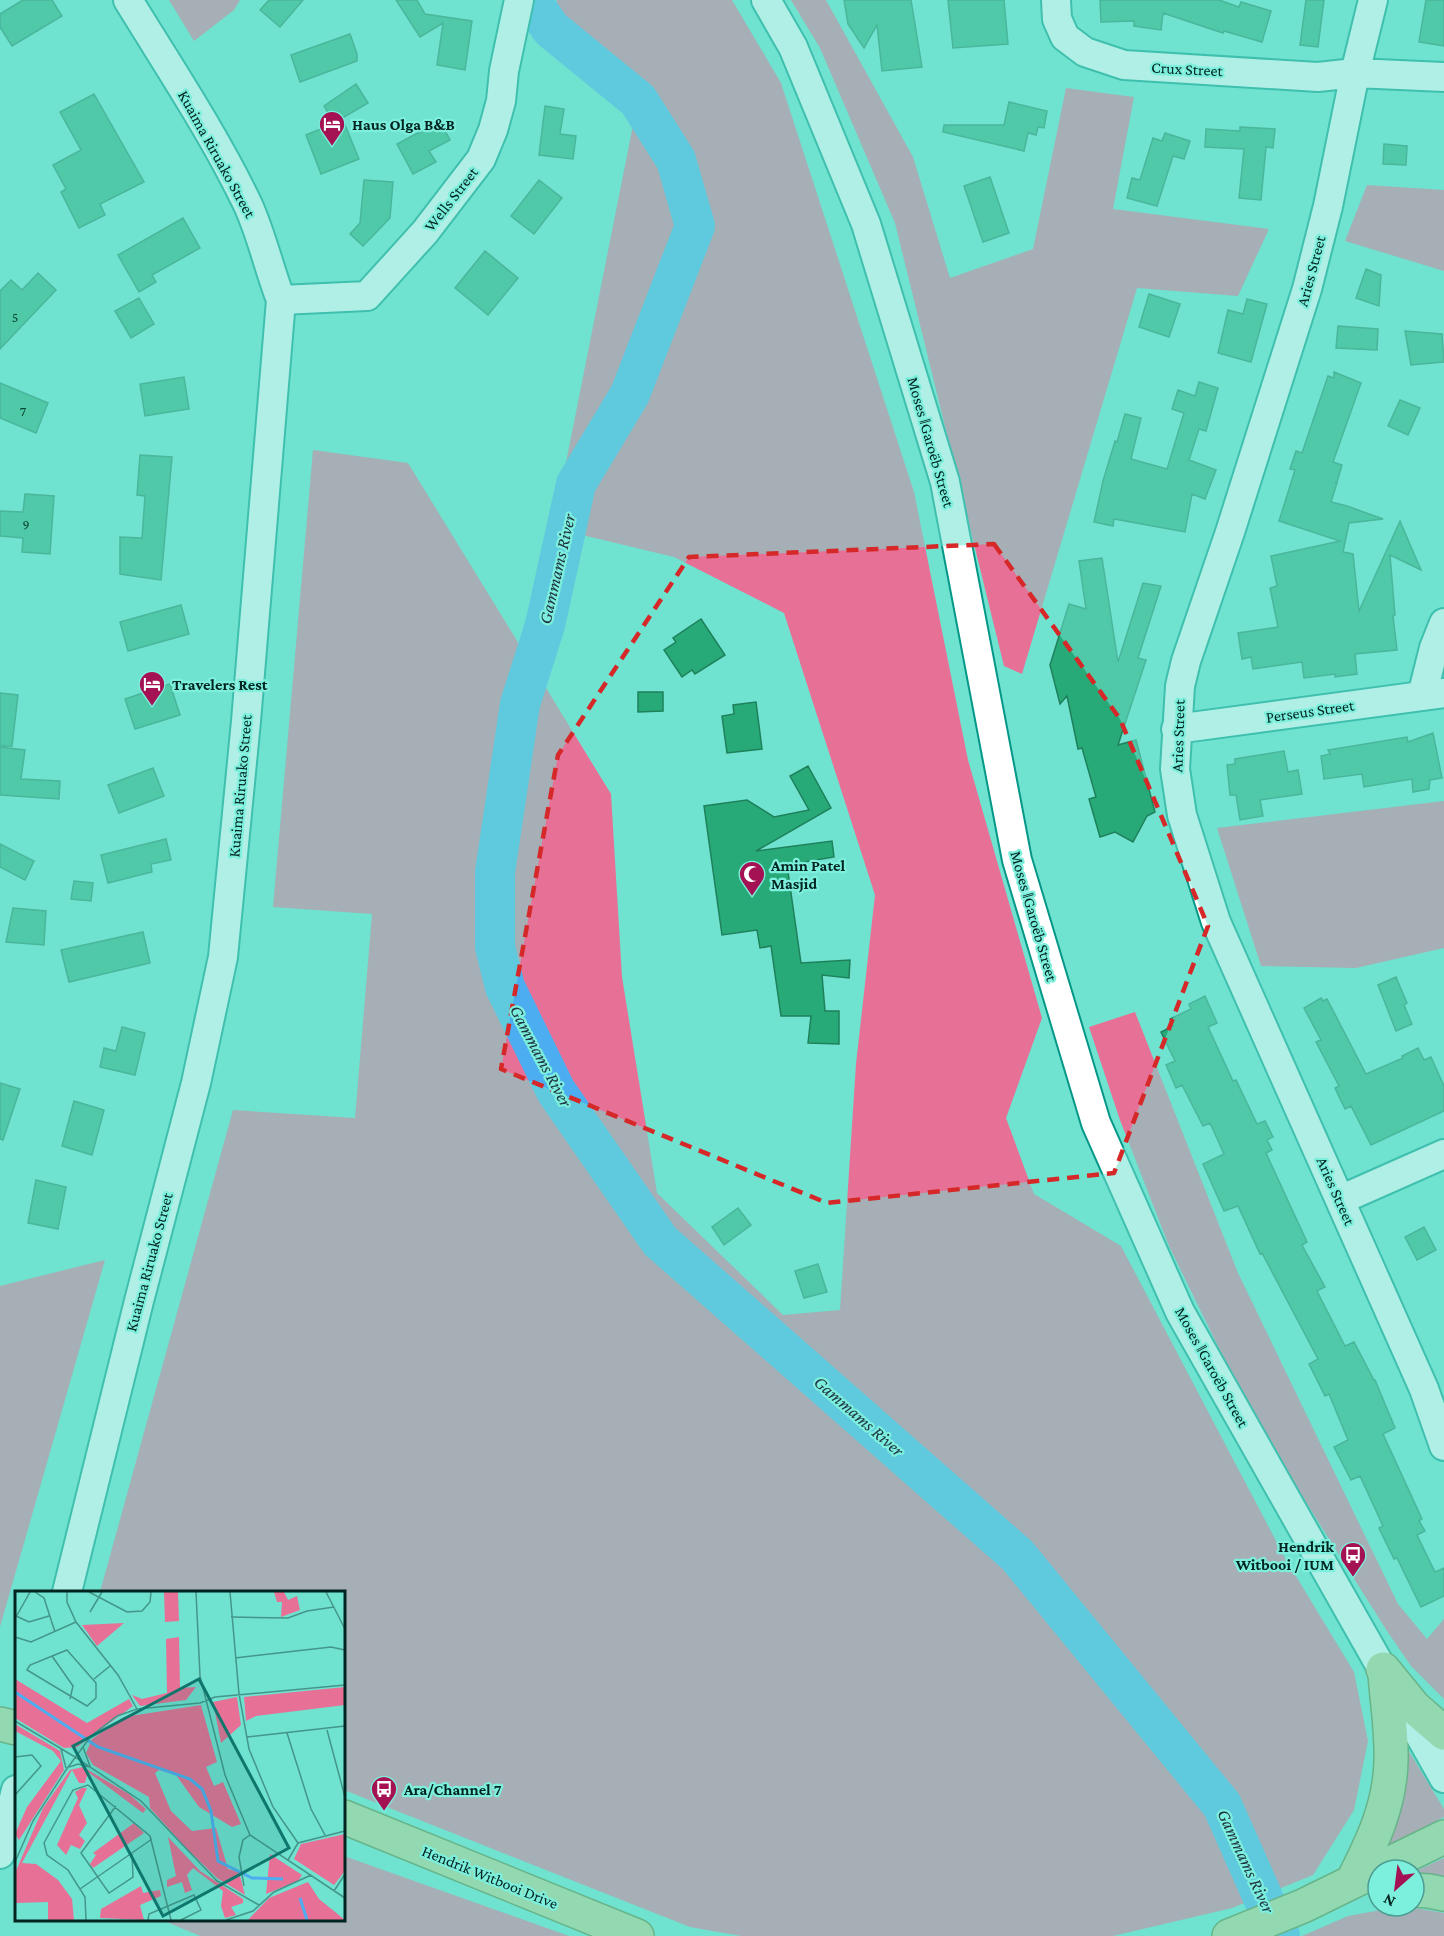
<svg xmlns="http://www.w3.org/2000/svg" width="1444" height="1936" font-family="'Crimson Pro',serif">
<rect width="100%" height="100%" fill="#70e2d0"/>
<!-- green -->
<path fill="#e77196" d="M169,0H240L234,10L194,41Z
M557,0H732L781,83L914,492L968,760L1042,1018L1006,1118L1034,1194L1121,1246L1285,1558L1354,1672L1368,1741L1354,1810L1313,1875L1232,1908L1113,1936H741L690,1927L344,1790V1592H100L233,1110L355,1118L372,914L273,907L313,450L408,463L611,794L622,977L657,1193L783,1315L840,1310L856,1064L875,895L784,613L674,557L553,528L638,100L551,29Z
M791,0H826L913,157L950,278L1033,249L1066,88L1134,97L1113,209L1269,229L1238,296L1137,288L1022,674L1004,666L895,223L820,48Z
M1367,185L1444,190V271L1345,241Z
M1444,801V948L1356,968L1261,966L1217,828Z
M1135,1012L1238,1273L1398,1604L1427,1639L1444,1619V1699L1411,1666L1387,1631L1307,1504L1234,1379L1169,1246L1120,1120L1089,1027Z
M105,1260L0,1627V1286Z
M1396,1730L1444,1809V1817L1368,1856Z
M344,1856L569,1936H200L162,1920H344Z
M1444,1858V1886L1414,1882V1872Z
M1403,1906L1444,1913V1936H1302L1348,1916Z"/>
<g fill="none" stroke-linecap="round" stroke-linejoin="round">
<!-- river -->
<path stroke="#4cadf0" stroke-width="40" d="M531,0L551,29L638,100L676,160L695,226L630,394L576,484L545,625L520,704L495,872V947L505,987L556,1091L660,1241L1017,1555L1222,1805L1280,1936"/>
</g>
<!-- building -->
<path fill="#28aa78" stroke="#1e815b" stroke-width="1.5" d="M23,0H52L62,16L12,46L0,27V14Z
M269,0H303L280,27L260,10Z
M396,0H417L425,14L472,21L465,70L437,65L443,23L420,37Z
M844,0H911L922,67L882,71L877,25L864,48L848,24Z
M948,0H1004L1008,44L953,48Z
M1100,0H1219L1239,7L1241,2L1271,11L1262,42L1224,31L1223,33L1163,13L1161,30L1134,26V21L1101,22Z
M1306,0H1324L1318,47L1300,45Z
M1426,0H1444V46L1419,42Z
M350,34L357,54V61L300,82L291,55Z
M356,84L368,103L334,123L324,106Z
M94,94L144,182L100,204L105,215L79,228L61,192L66,189L53,165L81,150L60,112Z
M1009,102L1047,111L1044,128L1038,127L1036,135L1028,133L1024,151L943,132L944,125H1004Z
M545,106L564,109L560,134L576,136L573,159L539,155Z
M343,120L359,159L321,174L306,135Z
M440,121L450,140L429,151L436,162L413,174L397,144Z
M1240,127L1275,129L1273,148L1266,147L1261,200L1239,198L1244,149L1205,147L1206,129L1240,131Z
M1165,133L1190,141L1184,159L1173,156L1157,206L1127,198L1132,178L1140,180L1153,138L1162,141Z
M1384,144L1407,146L1406,165L1383,164Z
M990,177L1009,233L983,242L964,186Z
M364,180L393,182L390,218L363,246L350,234L360,223Z
M539,180L562,198L534,234L511,216Z
M183,218L200,248L152,275L156,282L139,292L118,255Z
M485,251L518,278L488,315L455,288Z
M1366,269L1381,275L1379,306L1356,298Z
M38,273L56,290L0,349V291L11,280L22,290Z
M1149,294L1180,304L1169,337L1139,327Z
M139,298L154,324L131,338L115,311Z
M1247,299L1267,304L1251,362L1218,353L1228,310L1243,314Z
M1338,326L1378,329L1377,350L1336,348Z
M1405,331L1442,334L1444,362L1411,365Z
M1334,372L1361,383L1333,462L1342,465L1337,482H1335L1337,483L1331,502L1347,506L1383,519L1349,523L1343,552L1353,554L1359,611L1400,521L1421,570L1390,555L1395,615L1393,616L1397,650L1355,654L1357,674L1335,677V674L1304,678L1302,662L1253,669L1251,657L1242,659L1238,633L1278,627L1270,588L1277,586L1271,556L1340,541L1279,521L1295,470L1290,469L1296,451L1302,453L1328,376L1334,378Z
M184,377L189,409L145,416L140,384Z
M1199,382L1218,388L1206,431L1199,429L1189,460L1216,470L1205,499L1192,494L1185,532L1114,519L1113,526L1094,522L1103,481L1115,441L1117,442L1125,414L1141,418L1131,459L1167,469L1184,413L1172,409L1178,390L1195,396Z
M0,383L48,403L36,433L0,418Z
M1400,400L1420,408L1408,435L1388,426Z
M140,455L172,457L161,580L120,574V537L142,538L145,496L137,495Z
M25,494L54,496L50,554L22,552L23,538L0,536V511L23,512Z
M1102,558L1118,662L1143,583L1161,586L1138,658L1146,660L1118,745L1136,740L1155,812L1147,816L1133,842L1115,832L1100,837L1089,799L1096,797L1082,748L1078,749L1067,696L1060,704L1050,665L1069,604L1086,609L1079,561Z
M181,605L189,634L128,651L120,622Z
M701,619L725,655L695,674L692,670L682,677L664,650L676,642L673,638Z
M170,684L180,715L135,729L125,699Z
M638,692H663V711L638,712Z
M0,693L18,695L12,746H0Z
M756,702L762,749L727,753L722,716L734,714L733,705Z
M1433,733L1442,778L1430,780L1429,789L1413,792L1412,779L1364,787L1362,774L1324,779L1321,756L1330,754L1328,750L1407,737L1408,742Z
M0,747L25,750L21,779L60,781L59,799L0,795Z
M1284,751L1288,772L1298,770L1302,794L1260,800L1263,816L1240,820L1236,795H1230L1227,765L1235,764V759Z
M808,766L831,808L756,851L832,841L834,857L787,865L801,963L850,960L849,978L822,975L825,1011H839V1044L808,1043L811,1016H781L771,946L760,948L757,930L722,935L704,806L747,800L774,817L809,810L790,776Z
M153,768L164,796L119,813L108,785Z
M166,839L171,860L151,864L152,872L108,883L101,855Z
M0,844L34,861L25,880L0,867Z
M74,881L93,883L91,901L71,899Z
M13,908L46,911L44,945L6,942Z
M143,932L150,963L69,982L61,950Z
M1396,977L1407,1003L1404,1005L1412,1024L1396,1031L1378,985Z
M1205,996L1217,1023L1208,1027L1233,1081L1236,1080L1257,1124L1265,1121L1273,1137L1267,1140L1272,1150L1266,1153L1307,1242L1302,1245L1325,1287L1317,1291L1345,1346L1354,1342L1374,1380H1375L1395,1428L1383,1434L1422,1519L1419,1521L1425,1531L1417,1535L1435,1572L1444,1568V1596L1421,1607L1397,1558L1394,1559L1379,1528L1383,1526L1360,1476L1351,1480L1334,1447L1348,1440L1329,1394L1325,1396L1309,1364L1318,1359L1262,1253L1260,1254L1238,1206L1224,1211L1203,1164L1224,1154L1210,1123L1203,1126L1182,1085L1176,1088L1166,1065L1175,1061L1161,1032L1173,1026L1170,1019L1191,1009L1189,1004Z
M1321,998L1323,1001L1327,999L1366,1074L1403,1058L1402,1056L1418,1048L1424,1060L1431,1057L1444,1086V1111L1371,1145L1351,1106L1345,1109L1335,1088L1339,1086L1316,1042L1321,1040L1304,1008Z
M122,1027L145,1033L135,1075L100,1067L104,1048L116,1051Z
M0,1083L20,1089L3,1140L0,1139Z
M74,1101L104,1110L92,1155L62,1146Z
M36,1180L66,1187L58,1229L28,1223Z
M738,1208L751,1225L724,1245L712,1227Z
M1424,1227L1436,1250L1417,1260L1405,1237Z
M818,1264L827,1292L804,1298L795,1271Z"/>
<g fill="none" stroke-linecap="round" stroke-linejoin="round">
<!-- minor casing -->
<g stroke="#059787" stroke-width="32">
<path id="minor" d="M766,0L793,47L866,224L945,482L1017,860L1096,1123L1180,1312L1444,1778
M1056,0L1057,19L1065,37L1085,52L1124,65L1318,77L1355,73L1444,77
M1373,0L1355,73L1328,206L1307,289L1230,532L1186,661L1180,686L1175,769L1182,815L1216,922L1424,1389L1444,1446
M281,300L367,296L425,232L481,159L493,130L501,101L504,71L519,0
M1422,696L1434,648L1444,623
M1176,729L1444,693
M1340,1200L1444,1154
M67,1592L139,1301L196,1083L223,957L246,721L281,300C269,269 262,236 248,205C214,134 169,67 128,0
M0,1854L16,1790"/>
</g>
<!-- major casing -->
<g stroke="#5e7c34" stroke-width="36">
<path id="major" d="M1383,1669L1414,1707L1444,1733
M0,1724L16,1728
M344,1817L637,1936
M1352,1882C1372,1843 1390,1806 1391,1761C1392,1732 1387,1702 1385,1674
M1414,1890L1429,1891L1444,1894
M1229,1936L1303,1906L1444,1837"/>
</g>
<!-- minor -->
<use href="#minor" stroke="#fff" stroke-width="28"/>
<!-- major -->
<use href="#major" stroke="#bccd8c" stroke-width="33"/>
</g>
<!-- marked area -->
<path d="M0 0H1444V1936H0ZM994,544L1120,719L1208,926L1114,1173L827,1203L501,1069L558,755L689,557Z" fill="#70e2d0" fill-opacity=".55" fill-rule="evenodd"/>
<path fill="none" stroke="#d62828" stroke-width="4.5" stroke-dasharray="12 8" stroke-linejoin="round" d="M994,544L1120,719L1208,926L1114,1173L827,1203L501,1069L558,755L689,557Z"/>
<!-- icons -->
<defs>
<g id="hotel-pin" transform="scale(1.35)"><path d="M0 17L-7.5 6A9.5 9.5 0 1 1 7.5 6Z" fill="#a41253" stroke="#7defdd"/><path d="M-6-4.5h1.5V1H6V5H4.5V3h-9V5H-6ZM-4 0a1.8 1.8 0 1 1 3.6 0ZM.5 0V-2.5h3Q6-2.5 6 0Z" fill="#fff"/></g>
<g id="mosque-pin" transform="scale(1.35)"><path d="M0 17L-7.5 6A9.5 9.5 0 1 1 7.5 6Z" fill="#a41253" stroke="#7defdd"/><path d="M3.5-4.9A6 6 0 1 0 3.5 4.9A5 5 0 1 1 3.5-4.9Z" fill="#fff"/></g>
<g id="bus-pin" transform="scale(1.35)"><path d="M0 17L-7.5 6A9.5 9.5 0 1 1 7.5 6Z" fill="#a41253" stroke="#7defdd"/><path d="M-5-6H5V4H4V6H2V4H-2V6H-4V4H-5ZM-3.5-4V0h7V-4ZM-3.5 1.2v1.5H-2V1.2ZM2 1.2v1.5H3.5V1.2Z" fill="#fff"/></g>
</defs>
<g fill-rule="evenodd">
<use href="#hotel-pin" x="332" y="124"/>
<use href="#hotel-pin" x="152" y="684"/>
<use href="#mosque-pin" x="752" y="874"/>
<use href="#bus-pin" x="1353" y="1555"/>
<use href="#bus-pin" x="384" y="1789"/>
</g>
<g text-anchor="middle" dominant-baseline="central" stroke-width="4.5" stroke-linejoin="round" paint-order="stroke">
<!-- number labels -->
<g font-size="14" fill="#0a4635">
<text x="15" y="317">5</text>
<text x="23" y="411">7</text>
<text x="26" y="524">9</text>
</g>
<!-- street labels -->
<g font-size="16" fill="#00241f" stroke="#7defdd">
<text transform="translate(1187 69) rotate(3)">Crux Street</text>
<text transform="translate(217 154) rotate(61)">Kuaima Riruako Street</text>
<text transform="translate(451 199) rotate(-52)">Wells Street</text>
<text transform="translate(1311 271) rotate(-75)">Aries Street</text>
<text transform="translate(931 442) rotate(74)">Moses ǁGaroëb Street</text>
<text transform="translate(1310 711) rotate(-8)">Perseus Street</text>
<text transform="translate(1178 736) rotate(-88)">Aries Street</text>
<text transform="translate(240 786) rotate(-85)">Kuaima Riruako Street</text>
<text transform="translate(1034 916) rotate(74)">Moses ǁGaroëb Street</text>
<text transform="translate(1336 1191) rotate(66)">Aries Street</text>
<text transform="translate(149 1262) rotate(-75)">Kuaima Riruako Street</text>
<text transform="translate(1212 1367) rotate(61)">Moses ǁGaroëb Street</text>
<text transform="translate(490 1877) rotate(22)">Hendrik Witbooi Drive</text>
</g>
<!-- poi labels -->
<g font-size="16" font-weight="bold" fill="#00241f" stroke="#7defdd" text-anchor="start">
<text x="352" y="124">Haus Olga B&amp;B</text>
<text x="172" y="684">Travelers Rest</text>
<text x="771" y="865">Amin Patel<tspan x="771" dy="18">Masjid</tspan></text>
<text x="1334" y="1546" text-anchor="end">Hendrik<tspan x="1334" dy="18">Witbooi / IUM</tspan></text>
<text x="404" y="1789">Ara/Channel 7</text>
</g>
<!-- water labels -->
<g font-size="18" font-style="italic" fill="#203545" stroke="#7defdd">
<text transform="translate(557 569) rotate(-77)">Gammams River</text>
<text transform="translate(541 1056) rotate(62)">Gammams River</text>
<text transform="translate(859 1416) rotate(41)">Gammams River</text>
<text transform="translate(1246 1861) rotate(65)">Gammams River</text>
</g>
</g>
<!-- overview -->
<g transform="translate(15 1591)">
<rect width="330" height="330" fill="#70e2d0"/>
<path d="M149,1H163L164,30L150,31ZM259,1H269L273,9L282,5L285,19L266,26L267,11H262ZM109,32L82,55L67,34ZM164,46L165,97L181,96L171,109L125,115L117,104L127,108L152,102L151,48ZM0,88L72,132L114,108L118,115L62,156L49,157L0,127ZM330,96V114L241,125L231,130L229,106ZM222,106L226,134L206,152L198,111ZM186,114L202,171L191,176L199,195L208,191L226,233L217,236L184,216L161,184L144,179L140,182L156,220L177,240L201,237L213,278L224,281L230,304L202,287L171,257L135,217L134,206L78,174L71,162L77,148L109,126ZM0,133L45,160L49,179L4,249L0,243L12,216L46,170L38,160L0,140ZM68,176L114,203L131,218L128,222L73,181L70,192H64L57,179L7,272L21,273L43,289L57,308L59,329H33V311L0,312V282L28,217L55,179ZM67,197H72L64,214L72,232L64,244L70,250L65,258L56,254L51,264L42,254L63,207L60,201ZM119,232L129,242L78,277L75,273L81,264L78,262ZM330,243V280L319,294L279,268L286,253ZM153,246L185,280L228,308V312L216,316L221,324L210,327L206,315L208,300L178,277L172,284L177,299L170,302L167,291L152,296V289L161,285ZM255,263L287,284L283,290L251,303ZM293,291L304,308L330,329H233L254,307ZM126,295L128,302L145,299L146,305L125,314L129,329L85,327L86,318Z" fill="#e77196"/>
<path fill="none" stroke="#4cadf0" stroke-width="3" d="M0,101L83,156L175,188L187,198L196,220L203,270L237,287L268,288M285,307L292,329"/>
<path fill="none" stroke="#439689" stroke-width="1.5" d="M20,1L29,7L40,41M52,1V11L61,31L103,84L122,118M74,1L112,21L127,20L135,11L136,1M181,1L185,85L210,184L235,244L330,307M215,1L224,103L234,158L258,216L283,252M311,1L330,38M75,21L87,1M1,25L14,31L34,25M1,26L15,1M216,26L273,27L292,20L319,16M0,46L16,51L61,31M52,59L81,92V107L72,115L12,79L15,74ZM37,65L58,95L55,108M220,67L316,56L330,59M79,88L95,75M0,130L60,166M312,139L330,206M272,142L296,218L310,244M232,146L330,135M68,156L75,175M46,158L51,177M0,166L17,164L26,175L0,204M60,166L126,210L202,290L244,314M54,176L63,173L75,176M101,215L66,262L94,302L118,286L117,263M273,269L283,252L330,240M0,271L18,230L51,179L76,145L102,125L122,118L185,112L200,106L330,94M229,295L224,266L228,249L235,244M65,298L137,248M319,300L330,283M71,329L70,306L53,279L32,264L29,252L58,199L73,194L135,245L156,329M133,329L134,323L179,304L186,319L166,329M211,329L238,320L259,301L296,284"/>
<path fill="#0f766e" fill-opacity="0.15" stroke="#0f766e" stroke-width="3" d="M184,88L274,257L148,325L58,155Z"/>
<rect width="330" height="330" fill="none" stroke="#00241f" stroke-width="3"/>
</g>
<!-- north arrow -->
<g transform="translate(1396 1888) rotate(208)"><circle r="28" fill="#7defdd" stroke="#4b9e91" stroke-width="1.5"/>
<path d="M0-4.5L10 22L0 15L-10 22Z" fill="#a41253"/>
<text y="-9" font-size="16" font-weight="bold" text-anchor="middle" fill="#00241f">N</text>
</g>
</svg>
